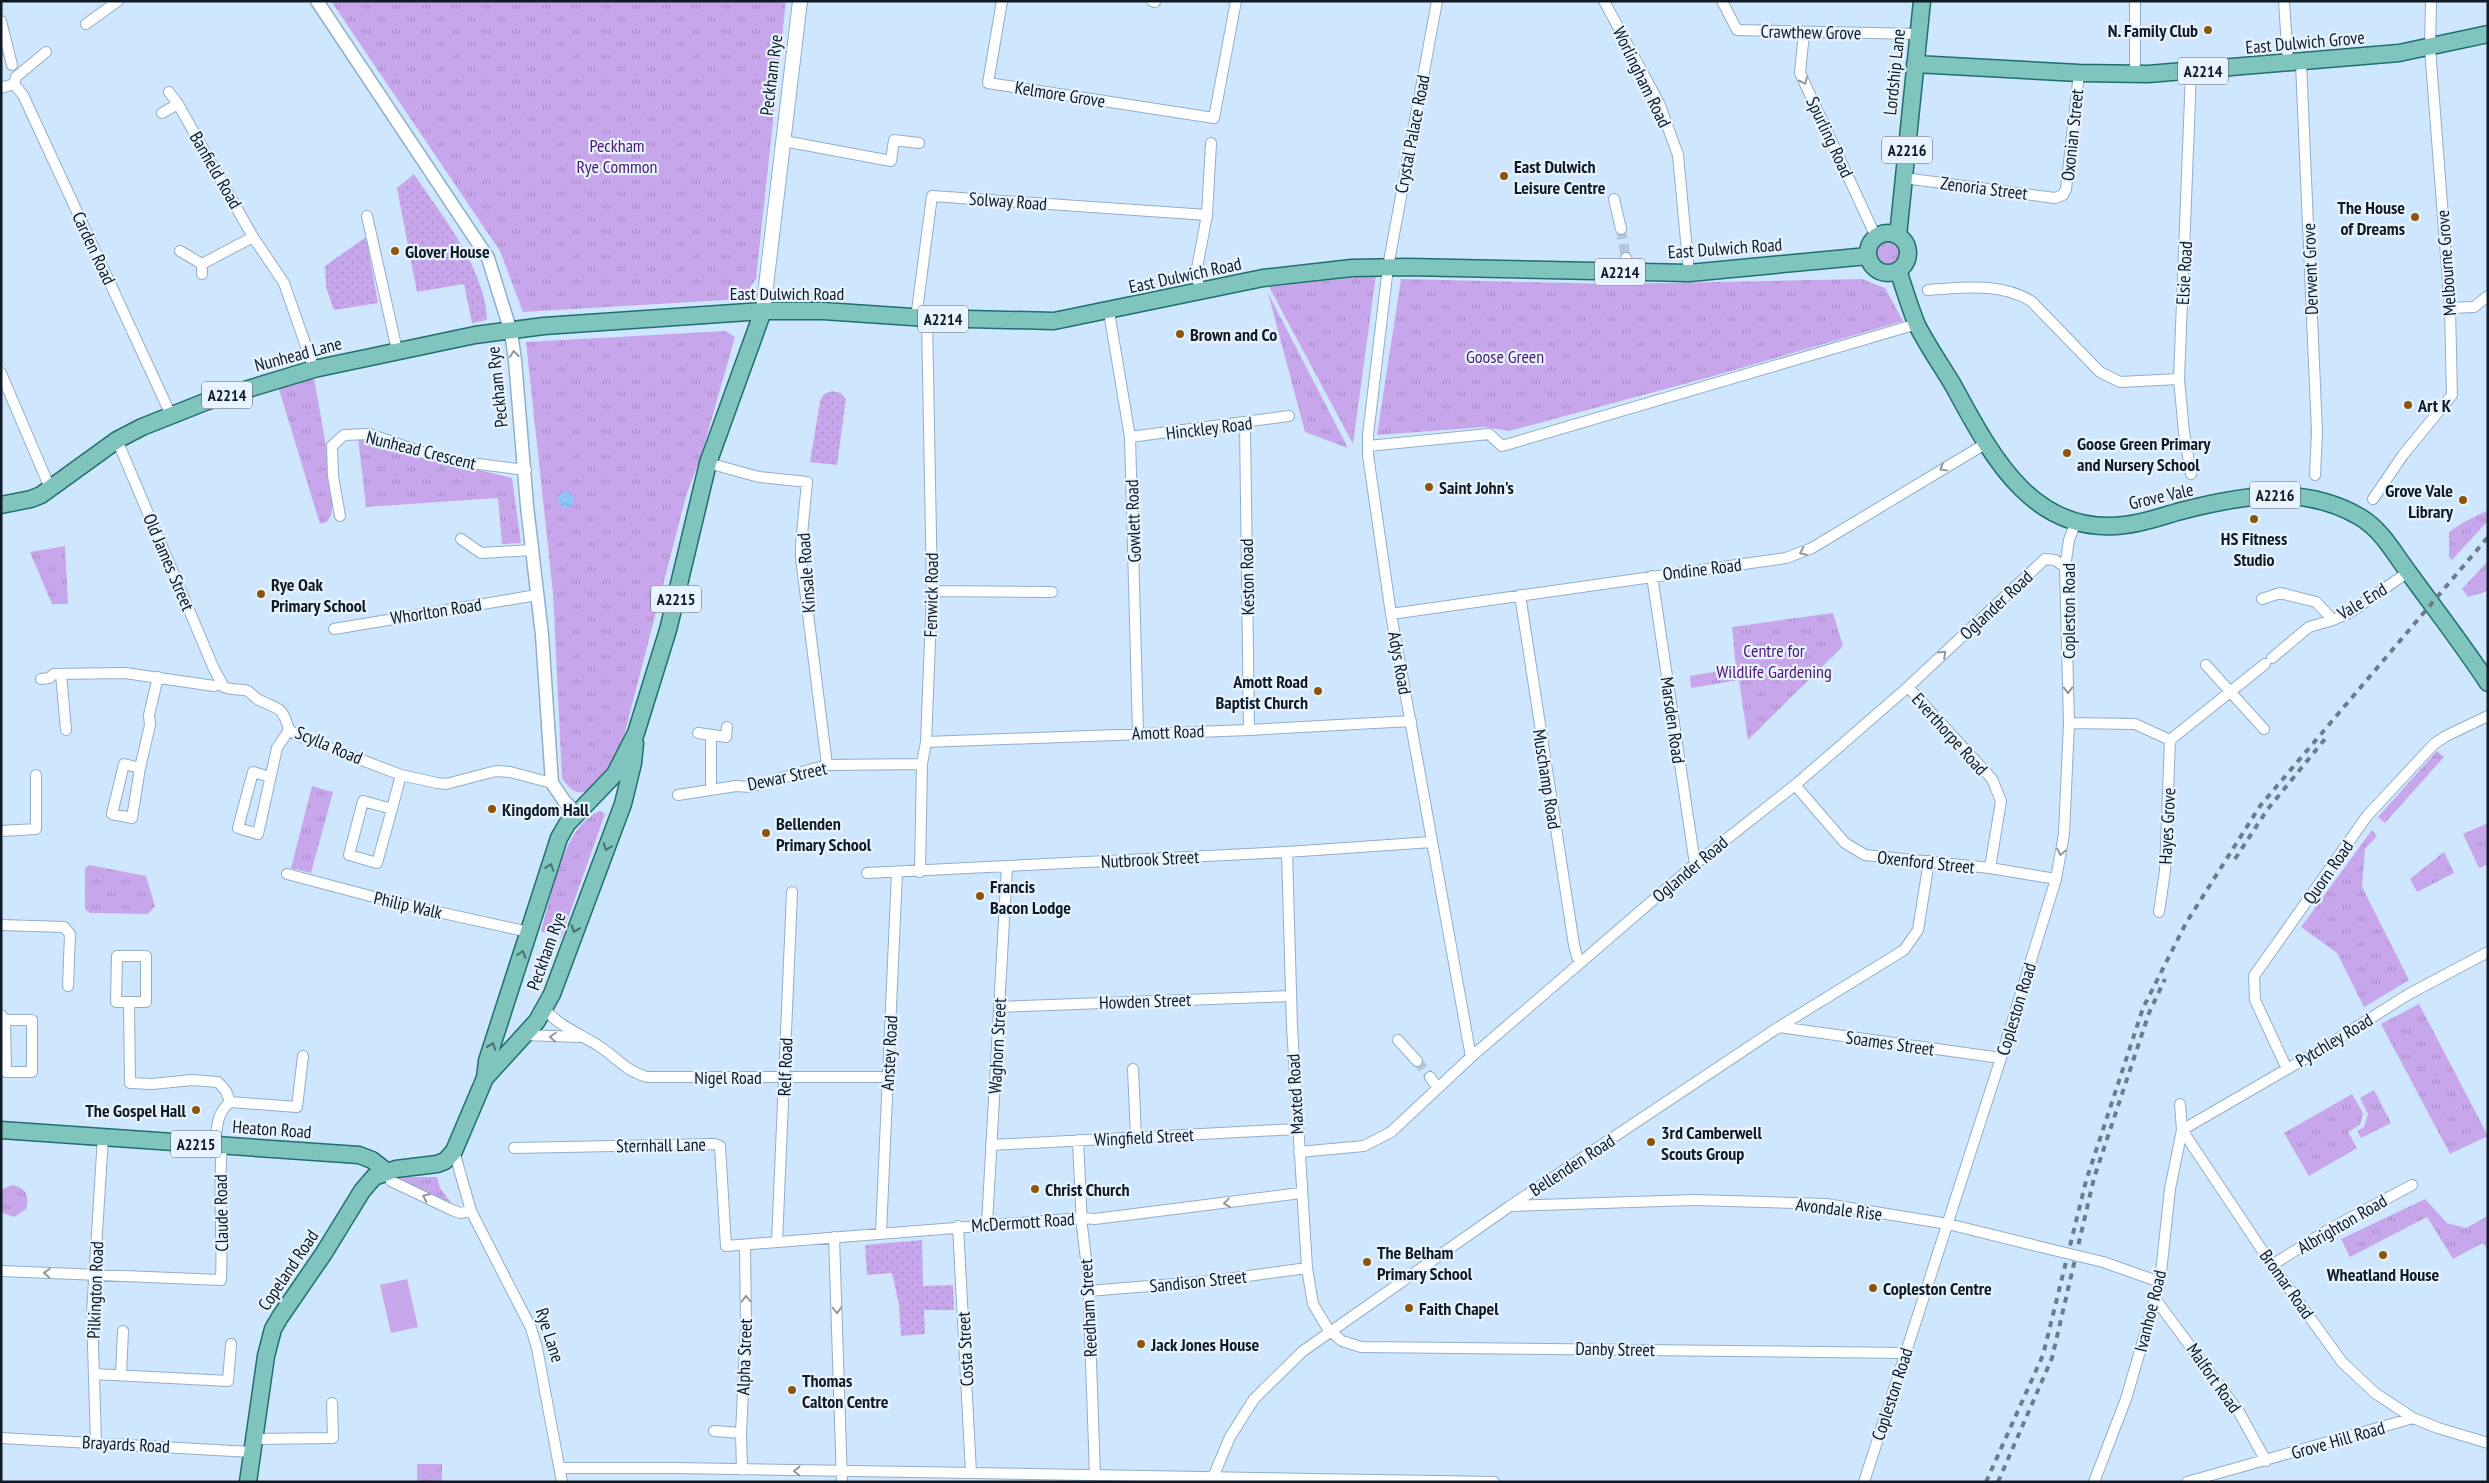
<svg xmlns="http://www.w3.org/2000/svg" width="2489" height="1483" font-family="'PT Sans Narrow',sans-serif">
<defs>
<pattern id="grass-tufts" width="24" height="20" patternUnits="userSpaceOnUse" patternTransform="scale(1.25)"><rect width="24" height="20" fill="#c8a6ec"/><path d="M3 7l-1-3M5 7V3M7 7l1-3M15 17l-1-3M17 17v-4M19 17l1-3" fill="none" stroke="#ab8eca"/></pattern>
<pattern id="garden-dots" width="8" height="8" patternUnits="userSpaceOnUse" patternTransform="scale(1.25)"><rect width="8" height="8" fill="#c8a6ec"/><path d="M2 2h.1M6 6h.1" fill="none" stroke="#ab8eca" stroke-width="1.8" stroke-linecap="round"/></pattern>
<pattern id="water-waves" width="16" height="10" patternUnits="userSpaceOnUse" patternTransform="scale(1.25)"><rect width="16" height="10" fill="#8ec6fa"/><path d="M0 5q4-4 8 0t8 0" fill="none" stroke="#79aad6"/></pattern>
</defs>
<rect width="100%" height="100%" fill="#cfe7fe"/>
<!-- grass -->
<path fill="url(#grass-tufts)" d="M331,1H786L756,279L742,299L523,312L500,251Z
M1875 254a13 13 0 1 1 26 0a13 13 0 1 1-26 0Z
M1376,275L1353,444L1269,287Z
M1401,279L1614,284L1862,279L1885,288L1903,321L1710,377L1509,431L1485,427L1377,435Z
M1268,293L1348,448L1305,432Z
M725,331L735,337L701,456L686,496L624,736C615,759 587,820 562,778L553,593L526,342Z
M314,378L335,497L331,515L327,522L320,524L278,386Z
M362,428L446,462L512,478L521,543L502,544L498,498L366,507L357,429Z
M2488,510V521L2452,560L2449,557V532L2464,522Z
M65,546L68,604H52L30,552Z
M2488,561V591L2468,597L2462,589Z
M1833,613L1843,646L1748,740L1739,680L1691,688L1690,676L1736,668L1732,627Z
M2437,751L2444,757L2385,823L2378,817Z
M312,786L333,792L311,873L291,868Z
M600,811L605,814L561,938L541,931C552,896 563,825 600,811Z
M2488,823V864L2479,868L2463,834Z
M2372,830L2377,836L2365,849L2362,887L2409,980L2364,1007L2337,953L2301,927Z
M2444,852L2454,873L2417,892L2410,879Z
M89,865L146,876L155,906L148,914L90,913L85,909V868Z
M2419,1004L2488,1136L2450,1154L2381,1024Z
M2374,1090L2391,1123L2361,1138L2357,1131L2364,1127L2368,1114L2360,1098Z
M2352,1094L2363,1113L2360,1125L2348,1132L2357,1148L2309,1176L2284,1133Z
M412,1177H437L440,1188L452,1204L397,1181L396,1178Z
M12,1185C26,1188 30,1196 26,1209L14,1217L1,1212V1190Z
M2425,1199L2447,1223L2466,1228L2488,1216V1250L2483,1243L2453,1259L2427,1217L2350,1257L2341,1239Z
M417,1464H442V1482H417Z"/>
<!-- garden -->
<path fill="url(#garden-dots)" d="M414,174C442,216 485,268 487,320L472,323L464,284L417,292L397,188Z
M366,237L378,303L334,310L326,287L325,266Z
M832,391L841,393L846,399L837,465L810,462L820,401L824,394Z
M922,1240L923,1286L953,1285L954,1310H924L925,1334L901,1336L899,1305L892,1273L867,1275L865,1245Z"/>
<!-- pitch -->
<path fill="#c8a6ec" d="M407,1279L418,1327L391,1333L380,1285Z"/>
<!-- water -->
<path fill="url(#water-waves)" d="M558 500a8 8 0 1 1 16 0a8 8 0 1 1-16 0Z"/>
<g fill="none" stroke-linecap="round" stroke-linejoin="round">
<!-- minor-tunnel -->
<path stroke="#b2c8dd" stroke-width="10" stroke-dasharray="10 5" stroke-linecap="butt" d="M1621,229L1626,258
M1417,1061L1430,1077"/>
<!-- minor casing -->
<g stroke="#90aec9" stroke-width="12">
<path id="minor" d="M1002,1L988,83L1214,118L1236,1
M1152,1L1155,2
M1437,1L1388,267L1368,435V455L1391,614L1471,1057
M1604,1L1659,103L1678,155L1689,273
M1722,1L1737,30L1918,34
M2135,1V75
M2284,1L2288,63
M1,21L12,65
M86,24L118,1
M1804,33L1800,73L1876,237
M2301,63L2317,432L2315,475
M14,84L23,95L171,415
M14,84L16,77L46,52
M1,88L14,84
M169,92L178,104L253,237L284,283L314,369
M162,113L178,104
M784,141L891,161L894,140L919,143
M1904,178L2055,198L2063,195L2066,189L2079,73
M1614,199L1621,229
M367,216L397,350
M180,251L202,264
M1626,258L1634,272
M202,274V264L253,237
M1928,290C1963,288 2000,282 2031,301L2100,372L2120,382L2179,379
M1199,292L1197,268L1207,215L1211,143
M2450,308L2474,307L2488,296
M1109,312L1130,437L1138,732
M916,318L932,196L1207,215
M1,373L47,481L52,488
M1245,424L1249,730
M1130,437L1289,416
M117,440L214,669L224,687C231,690 237,689 244,690C249,690 253,696 257,699C278,710 282,704 289,730L299,736L401,775L437,783L446,784L496,771L510,772L552,783
M1368,446L1489,434L1502,446L1917,324
M708,463L759,477L807,482L801,545V558L827,765
M2191,474L2184,432L2179,379L2191,72
M2373,499L2403,455L2452,395L2450,308L2430,48L2431,1
M340,516L333,476L332,446L344,435L369,434L430,455L463,462L526,470
M461,539L481,553L532,550
M1652,576L1695,864
M932,591L1052,592
M1520,595L1574,945L1577,957L1582,962
M2262,599L2280,593L2316,602L2333,620L2351,612L2408,572
M1391,614L1786,558L1812,548L1985,444
M334,629L537,595
M2272,658L2309,627L2333,620
M2206,665L2264,729
M61,674L66,730
M41,679L49,678L54,674L125,673L214,686L221,684
M1908,687L1992,779L2001,801L1990,868
M2069,723L2135,724L2170,740
M698,733L726,737L727,727
M711,735V789
M926,742L1249,730L1411,721
M140,768L132,818L112,814L124,764L140,768L150,725L149,715L158,677
M270,777L253,772L238,828L258,834L277,748L289,730
M1795,785L1845,843L1865,855L1990,868L2056,879
M678,795L736,786L750,787L827,765L922,764
M392,809L377,863L349,855L363,801L392,809L401,775
M1,831L36,829V775
M1287,852L1292,1026L1307,1268L1313,1304L1329,1331
M920,872L922,764L926,742L932,591L927,318
M867,873L1287,852L1432,842
M287,874L393,902L529,932
M2159,912L2165,871L2170,740L2265,664
M1,925L64,927L70,934L68,986
M129,1002H116L117,956H146V1002H129L130,1083L152,1084L192,1080L218,1082L226,1091L230,1102C216,1114 217,1128 215,1145
M999,1007L1291,996
M545,1010C561,1027 580,1034 599,1046C616,1057 627,1072 647,1077H888
M1,1015L5,1020L6,1072H32V1020H5
M1779,1027L2001,1058
M525,1035L580,1037
M1398,1040L1417,1061
M1133,1069L1136,1137
M2287,1069L2255,1000L2254,976L2367,816L2434,744L2446,736L2488,716
M1430,1077L1438,1088
M230,1102L297,1107L303,1056
M2182,1130L2272,1265L2342,1362L2375,1393L2413,1418
M2182,1130L2320,1050L2409,994L2488,952
M1078,1140L1082,1226L1088,1276L1095,1475
M991,1145L1297,1129
M514,1148L714,1144L720,1146L726,1246L1082,1218L1095,1219L1301,1193
M454,1151L471,1211L531,1328L537,1348L562,1482
M1299,1152L1364,1146L1391,1132L1471,1057L1695,864L1795,785L1831,754L1908,687L2045,559L2055,560L2065,567
M386,1171L391,1181L452,1210L460,1213L471,1211
M1512,1206L1694,1200L1826,1204L1948,1224L2041,1247
M987,1224L1007,867
M958,1226L971,1473
M881,1233L897,872
M834,1237L842,1482
M777,1242L792,892
M2103,1262L2160,1282
M2272,1265L2328,1230L2412,1185
M1,1271L221,1280C223,1235 218,1191 222,1146
M1088,1291L1212,1281L1307,1268
M2156,1300L2239,1412L2266,1461
M1330,1331L1342,1341L1361,1347L1905,1353
M94,1374L228,1381L231,1344
M121,1375L123,1331
M714,1431L741,1433
M1,1438L251,1452
M253,1439L333,1438L332,1403
M96,1442L92,1313L103,1137
M560,1468H676L1494,1482
M742,1470L741,1433L746,1328L745,1245
M1211,1482L1230,1437L1254,1399L1303,1351L1510,1206L1779,1027L1904,950L1918,930L1929,861
M1864,1482L2001,1058L2056,879L2064,834L2069,723L2065,567L2069,540L2076,521
M2094,1482L2126,1399L2160,1282L2170,1189L2182,1130L2180,1104
M2187,1482L2413,1418L2438,1428L2488,1443"/>
</g>
<!-- tertiary casing -->
<g stroke="#90aec9" stroke-width="15">
<path id="tertiary" d="M317,1L488,258L511,332L515,360L527,506L542,635L552,783L565,802L577,813"/>
</g>
<!-- secondary casing -->
<g stroke="#90aec9" stroke-width="16">
<path id="secondary" d="M763,311L800,1"/>
</g>
<!-- primary casing -->
<g stroke="#216f6c" stroke-width="19">
<path id="primary" d="M1915,64L2079,73L2148,74L2399,53L2488,34
M1868 253a20 20 0 1 1 40 0a20 20 0 1 1-40 0Z
M1898,236L1922,1
M1898,270C1904,288 1910,308 1917,325C1927,345 1941,365 1953,385C1990,453 2032,537 2125,525C2143,523 2160,517 2177,512C2238,496 2302,483 2360,517C2382,530 2394,553 2409,573C2435,609 2463,645 2488,683
M1,505L31,499L41,495L117,440L142,427L205,402L314,369L475,335L544,326L763,311H823L927,318L1054,321L1263,278L1352,268L1408,267L1689,273L1868,256
M485,1078L537,1021L552,994L623,804L633,763L635,743
M1,1130L359,1155L372,1160L386,1171
M248,1482L266,1356L273,1329L280,1317L324,1253L362,1191L374,1177L396,1169L437,1164L445,1161L454,1151L485,1078L487,1061L559,838L567,824L615,774L636,733L668,630L708,463L763,311"/>
</g>
<!-- minor -->
<use href="#minor" stroke="#fff" stroke-width="10"/>
<!-- tertiary -->
<use href="#tertiary" stroke="#fff" stroke-width="12"/>
<!-- secondary -->
<use href="#secondary" stroke="#fff" stroke-width="14"/>
<!-- primary -->
<use href="#primary" stroke="#80c4be" stroke-width="16"/>
<!-- rail -->
<path stroke="#6a7c8c" stroke-width="4" stroke-dasharray="6 6" stroke-linecap="butt" d="M2235,859L2267,810L2325,739
M1986,1482L2043,1355L2086,1181L2143,1008L2186,923L2260,806L2488,537
M1998,1482L2052,1358L2094,1178L2149,1013L2165,979"/>
<!-- minor-bridge casing -->
<g stroke="#90aec9" stroke-width="12" stroke-linecap="butt">
<path id="minor-bridge" d="M2041,1247L2103,1262"/>
</g>
<!-- minor-bridge -->
<use href="#minor-bridge" stroke="#fff" stroke-width="10"/>
</g>
<!-- one-way arrows -->
<defs><path id="oneway-chevron" d="M-2-3.5L2.5 0L-2 3.5" fill="none" stroke-width="1.6" stroke-linecap="round" stroke-linejoin="round" transform="scale(1.25)"/></defs>
<g stroke="#93989c">
<use href="#oneway-chevron" transform="translate(1804 81) rotate(66)"/>
<use href="#oneway-chevron" transform="translate(514 354) rotate(-97)"/>
<use href="#oneway-chevron" transform="translate(1943 468) rotate(149)"/>
<use href="#oneway-chevron" transform="translate(1803 552) rotate(155)"/>
<use href="#oneway-chevron" transform="translate(1943 654) rotate(-43)"/>
<use href="#oneway-chevron" transform="translate(2068 690) rotate(89)"/>
<use href="#oneway-chevron" transform="translate(2061 852) rotate(101)"/>
<use href="#oneway-chevron" transform="translate(553 1037) rotate(-175)"/>
<use href="#oneway-chevron" transform="translate(426 1197) rotate(-155)"/>
<use href="#oneway-chevron" transform="translate(1227 1203) rotate(173)"/>
<use href="#oneway-chevron" transform="translate(47 1273) rotate(-177)"/>
<use href="#oneway-chevron" transform="translate(746 1299) rotate(-91)"/>
<use href="#oneway-chevron" transform="translate(837 1310) rotate(88)"/>
<use href="#oneway-chevron" transform="translate(797 1471) rotate(-179)"/>
</g>
<g stroke="#486f71">
<use href="#oneway-chevron" transform="translate(607 847) rotate(111)"/>
<use href="#oneway-chevron" transform="translate(550 867) rotate(-72)"/>
<use href="#oneway-chevron" transform="translate(575 929) rotate(109)"/>
<use href="#oneway-chevron" transform="translate(522 954) rotate(-72)"/>
<use href="#oneway-chevron" transform="translate(492 1046) rotate(-71)"/>
</g>
<!-- markers -->
<g fill="#8c5509" stroke="#e7f3ff" stroke-width="2">
<circle cx="2208" cy="30" r="5"/>
<circle cx="1504" cy="176" r="5"/>
<circle cx="2415" cy="217" r="5"/>
<circle cx="395" cy="251" r="5"/>
<circle cx="1180" cy="334" r="5"/>
<circle cx="2408" cy="405" r="5"/>
<circle cx="2067" cy="453" r="5"/>
<circle cx="1429" cy="487" r="5"/>
<circle cx="2463" cy="500" r="5"/>
<circle cx="2254" cy="519" r="5"/>
<circle cx="261" cy="594" r="5"/>
<circle cx="1318" cy="691" r="5"/>
<circle cx="492" cy="809" r="5"/>
<circle cx="766" cy="833" r="5"/>
<circle cx="980" cy="896" r="5"/>
<circle cx="196" cy="1110" r="5"/>
<circle cx="1651" cy="1142" r="5"/>
<circle cx="1035" cy="1189" r="5"/>
<circle cx="2383" cy="1255" r="5"/>
<circle cx="1367" cy="1262" r="5"/>
<circle cx="1873" cy="1288" r="5"/>
<circle cx="1409" cy="1308" r="5"/>
<circle cx="1141" cy="1344" r="5"/>
<circle cx="792" cy="1390" r="5"/>
</g>
<g text-anchor="middle" dominant-baseline="central" stroke-width="4.5" stroke-linejoin="round" paint-order="stroke">
<!-- shield labels -->
<g fill="#e7f3ff" stroke="#505b66" stroke-width="1">
<rect x="2178" y="57.5" width="50" height="27" rx="4"/>
<rect x="1882" y="136.5" width="50" height="27" rx="4"/>
<rect x="1595" y="258.5" width="50" height="27" rx="4"/>
<rect x="918" y="305.5" width="50" height="27" rx="4"/>
<rect x="202" y="381.5" width="50" height="27" rx="4"/>
<rect x="2250" y="481.5" width="50" height="27" rx="4"/>
<rect x="651" y="585.5" width="50" height="27" rx="4"/>
<rect x="171" y="1130.5" width="50" height="27" rx="4"/>
</g>
<g font-size="16" font-weight="bold" fill="#0f1a24">
<text x="2203" y="71">A2214</text>
<text x="1907" y="150">A2216</text>
<text x="1620" y="272">A2214</text>
<text x="943" y="319">A2214</text>
<text x="227" y="395">A2214</text>
<text x="2275" y="495">A2216</text>
<text x="676" y="599">A2215</text>
<text x="196" y="1144">A2215</text>
</g>
<!-- poi labels -->
<g font-size="18" font-weight="bold" fill="#0f1a24" stroke="#e7f3ff" text-anchor="start">
<text x="2198" y="30" text-anchor="end">N. Family Club</text>
<text x="1514" y="166">East Dulwich<tspan x="1514" dy="21">Leisure Centre</tspan></text>
<text x="2405" y="207" text-anchor="end">The House<tspan x="2405" dy="21">of Dreams</tspan></text>
<text x="405" y="251">Glover House</text>
<text x="1190" y="334">Brown and Co</text>
<text x="2418" y="405">Art K</text>
<text x="2077" y="443">Goose Green Primary<tspan x="2077" dy="21">and Nursery School</tspan></text>
<text x="1439" y="487">Saint John's</text>
<text x="2453" y="490" text-anchor="end">Grove Vale<tspan x="2453" dy="21">Library</tspan></text>
<text x="2254" y="538" text-anchor="middle">HS Fitness<tspan x="2254" dy="21">Studio</tspan></text>
<text x="271" y="584">Rye Oak<tspan x="271" dy="21">Primary School</tspan></text>
<text x="1308" y="681" text-anchor="end">Amott Road<tspan x="1308" dy="21">Baptist Church</tspan></text>
<text x="502" y="809">Kingdom Hall</text>
<text x="776" y="823">Bellenden<tspan x="776" dy="21">Primary School</tspan></text>
<text x="990" y="886">Francis<tspan x="990" dy="21">Bacon Lodge</tspan></text>
<text x="186" y="1110" text-anchor="end">The Gospel Hall</text>
<text x="1661" y="1132">3rd Camberwell<tspan x="1661" dy="21">Scouts Group</tspan></text>
<text x="1045" y="1189">Christ Church</text>
<text x="1377" y="1252">The Belham<tspan x="1377" dy="21">Primary School</tspan></text>
<text x="2383" y="1274" text-anchor="middle">Wheatland House</text>
<text x="1883" y="1288">Copleston Centre</text>
<text x="1419" y="1308">Faith Chapel</text>
<text x="1151" y="1344">Jack Jones House</text>
<text x="802" y="1380">Thomas<tspan x="802" dy="21">Calton Centre</tspan></text>
</g>
<!-- street labels -->
<g font-size="18" fill="#0f1a24" stroke="#e7f3ff">
<text transform="translate(1811 32) rotate(1)">Crawthew Grove</text>
<text transform="translate(2305 42) rotate(-5)">East Dulwich Grove</text>
<text transform="translate(1894 72) rotate(-84)">Lordship Lane</text>
<text transform="translate(771 75) rotate(-83)">Peckham Rye</text>
<text transform="translate(1642 77) rotate(64)">Worlingham Road</text>
<text transform="translate(1060 94) rotate(9)">Kelmore Grove</text>
<text transform="translate(1412 134) rotate(-79)">Crystal Palace Road</text>
<text transform="translate(2072 135) rotate(-84)">Oxonian Street</text>
<text transform="translate(1830 137) rotate(65)">Spurling Road</text>
<text transform="translate(216 170) rotate(60)">Banfield Road</text>
<text transform="translate(1984 188) rotate(7)">Zenoria Street</text>
<text transform="translate(1008 201) rotate(4)">Solway Road</text>
<text transform="translate(94 248) rotate(65)">Carden Road</text>
<text transform="translate(1725 248) rotate(-4)">East Dulwich Road</text>
<text transform="translate(2446 263) rotate(-94)">Melbourne Grove</text>
<text transform="translate(2310 269) rotate(-92)">Derwent Grove</text>
<text transform="translate(2184 273) rotate(-87)">Elsie Road</text>
<text transform="translate(1185 275) rotate(-12)">East Dulwich Road</text>
<text x="787" y="293">East Dulwich Road</text>
<text transform="translate(298 354) rotate(-15)">Nunhead Lane</text>
<text transform="translate(497 387) rotate(-96)">Peckham Rye</text>
<text transform="translate(1209 428) rotate(-7)">Hinckley Road</text>
<text transform="translate(421 450) rotate(14)">Nunhead Crescent</text>
<text transform="translate(2161 496) rotate(-13)">Grove Vale</text>
<text transform="translate(1133 521) rotate(-92)">Gowlett Road</text>
<text transform="translate(169 562) rotate(67)">Old James Street</text>
<text transform="translate(1702 569) rotate(-7)">Ondine Road</text>
<text transform="translate(806 573) rotate(-94)">Kinsale Road</text>
<text transform="translate(1247 577) rotate(-91)">Keston Road</text>
<text transform="translate(931 595) rotate(-89)">Fenwick Road</text>
<text transform="translate(2362 601) rotate(-31)">Vale End</text>
<text transform="translate(1996 605) rotate(-43)">Oglander Road</text>
<text transform="translate(436 611) rotate(-9)">Whorlton Road</text>
<text transform="translate(2068 611) rotate(-90)">Copleston Road</text>
<text transform="translate(1400 663) rotate(80)">Adys Road</text>
<text transform="translate(1673 720) rotate(82)">Marsden Road</text>
<text transform="translate(1168 732) rotate(-2)">Amott Road</text>
<text transform="translate(1950 734) rotate(48)">Everthorpe Road</text>
<text transform="translate(329 745) rotate(23)">Scylla Road</text>
<text transform="translate(787 776) rotate(-12)">Dewar Street</text>
<text transform="translate(1547 779) rotate(81)">Muschamp Road</text>
<text transform="translate(2167 826) rotate(-87)">Hayes Grove</text>
<text transform="translate(1150 859) rotate(-3)">Nutbrook Street</text>
<text transform="translate(1926 862) rotate(6)">Oxenford Street</text>
<text transform="translate(1690 869) rotate(-40)">Oglander Road</text>
<text transform="translate(2328 872) rotate(-55)">Quorn Road</text>
<text transform="translate(408 905) rotate(13)">Philip Walk</text>
<text transform="translate(546 951) rotate(-70)">Peckham Rye</text>
<text transform="translate(1145 1001) rotate(-2)">Howden Street</text>
<text transform="translate(2016 1009) rotate(-73)">Copleston Road</text>
<text transform="translate(2334 1040) rotate(-31)">Pytchley Road</text>
<text transform="translate(1890 1043) rotate(8)">Soames Street</text>
<text transform="translate(997 1046) rotate(-87)">Waghorn Street</text>
<text transform="translate(889 1053) rotate(-87)">Anstey Road</text>
<text transform="translate(785 1067) rotate(-88)">Relf Road</text>
<text x="728" y="1077">Nigel Road</text>
<text transform="translate(1295 1094) rotate(-93)">Maxted Road</text>
<text transform="translate(272 1129) rotate(4)">Heaton Road</text>
<text transform="translate(1144 1137) rotate(-3)">Wingfield Street</text>
<text transform="translate(661 1145) rotate(-1)">Sternhall Lane</text>
<text transform="translate(1572 1165) rotate(-33)">Bellenden Road</text>
<text transform="translate(1839 1209) rotate(7)">Avondale Rise</text>
<text transform="translate(221 1213) rotate(-91)">Claude Road</text>
<text transform="translate(1023 1222) rotate(-4)">McDermott Road</text>
<text transform="translate(2342 1224) rotate(-30)">Albrighton Road</text>
<text transform="translate(288 1270) rotate(-56)">Copeland Road</text>
<text transform="translate(1198 1281) rotate(-6)">Sandison Street</text>
<text transform="translate(2287 1284) rotate(55)">Bromar Road</text>
<text transform="translate(95 1290) rotate(-88)">Pilkington Road</text>
<text transform="translate(1088 1308) rotate(-93)">Reedham Street</text>
<text transform="translate(2150 1311) rotate(-76)">Ivanhoe Road</text>
<text transform="translate(550 1335) rotate(72)">Rye Lane</text>
<text transform="translate(965 1349) rotate(-93)">Costa Street</text>
<text transform="translate(1615 1349) rotate(1)">Danby Street</text>
<text transform="translate(744 1357) rotate(-88)">Alpha Street</text>
<text transform="translate(2214 1378) rotate(55)">Malfort Road</text>
<text transform="translate(1892 1394) rotate(-72)">Copleston Road</text>
<text transform="translate(2338 1440) rotate(-16)">Grove Hill Road</text>
<text transform="translate(126 1444) rotate(3)">Brayards Road</text>
</g>
<!-- park labels -->
<g font-size="18" fill="#4d1773" stroke="#e7f3ff">
<text x="617" y="145">Peckham<tspan x="617" dy="21">Rye Common</tspan></text>
<text x="1505" y="356">Goose Green</text>
<text x="1774" y="650">Centre for<tspan x="1774" dy="21">Wildlife Gardening</tspan></text>
</g>
</g>
<!-- border -->
<rect width="2489" height="1483" fill="none" stroke="#0f1a24" stroke-width="5"/>
</svg>
